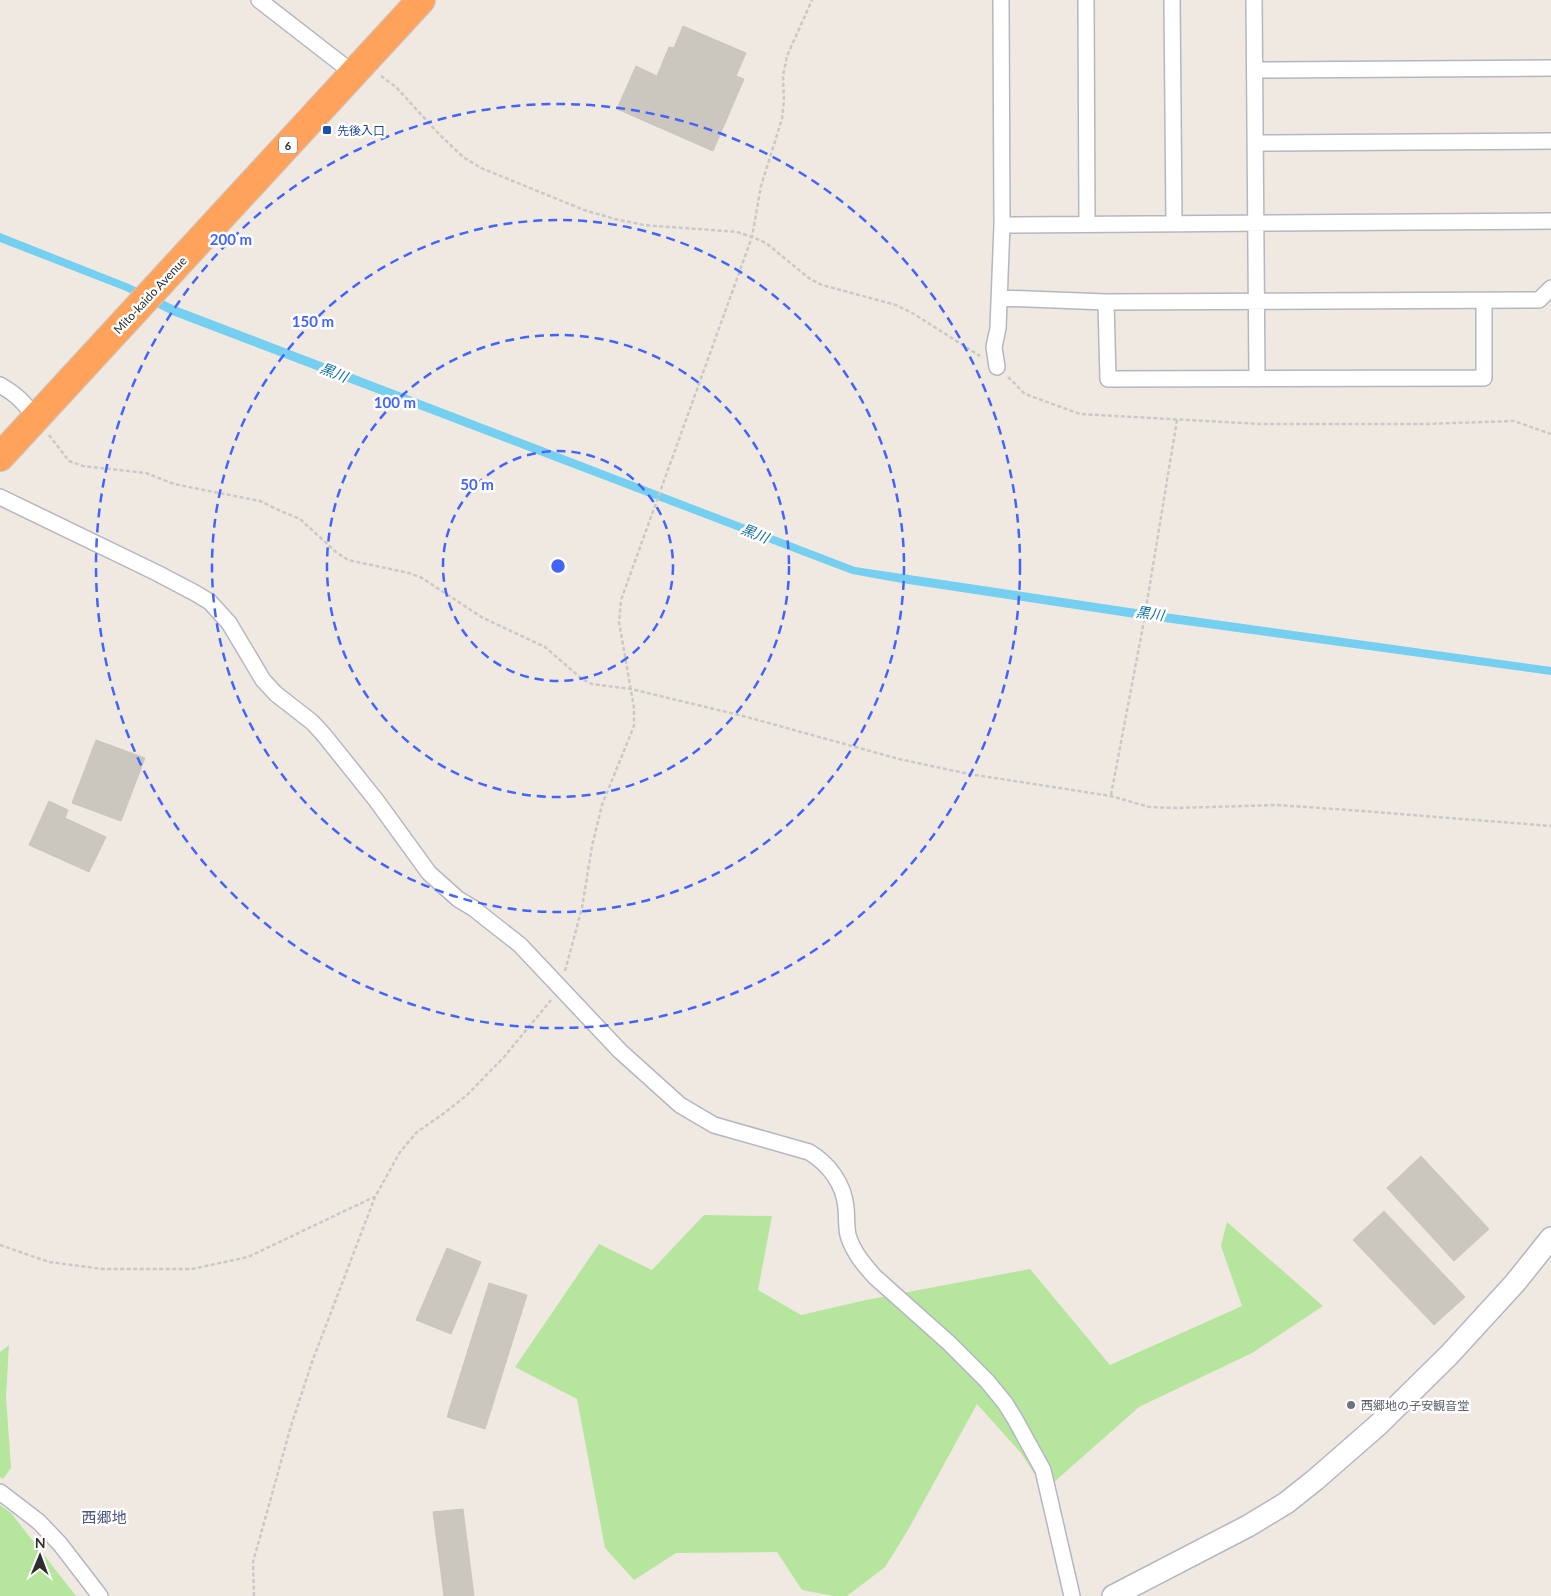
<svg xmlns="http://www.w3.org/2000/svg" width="1551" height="1596" font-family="Lato,'Noto Sans JP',sans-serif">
<rect width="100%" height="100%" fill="#efe9e1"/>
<!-- green -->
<path fill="#b6e59e" d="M704,1215L772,1216L758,1290L801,1315L866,1300L1030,1269L1110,1365L1242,1306L1221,1246L1227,1222L1323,1306L1252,1353L1139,1407L1045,1490L1021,1453L977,1404L908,1530L885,1567L847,1596H834L802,1590L777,1552L676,1553L634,1580L605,1548L577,1399L515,1367L599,1244L652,1270Z
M9,1345L6,1397L11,1468L3,1479L0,1477V1352Z
M0,1505L11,1513L76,1596H0Z"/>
<!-- water -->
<path fill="#75cff0" d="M0,233L129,284L175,306L855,567L1136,609L1551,667V675L1135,618L902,583L852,574L172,315L126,291L0,242Z"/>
<!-- building -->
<path fill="#cbc7bf" stroke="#cbc5ba" d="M683,26L746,53L736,76L744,79L713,151L617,109L636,66L657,76L669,47L674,48Z
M96,740L145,758L121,821L72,803Z
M49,801L68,810L65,818L106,837L89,872L29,845Z
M1421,1156L1489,1229L1454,1261L1387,1188Z
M1384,1211L1465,1297L1434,1325L1353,1240Z
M447,1248L481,1262L451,1334L416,1320Z
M489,1283L527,1295L485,1429L447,1417Z
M463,1509L474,1596H444L433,1512Z"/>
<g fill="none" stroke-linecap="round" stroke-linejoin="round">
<!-- street casing -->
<g stroke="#b4b7c1" stroke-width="18">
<path id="street" d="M259,0L353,73
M1086,0L1087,224
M1172,0L1174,223
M1254,0L1257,379
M1255,70L1551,68
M1256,143L1551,141
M1002,225L1551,221
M1000,298L1106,302L1539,300L1551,288
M1106,302L1108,379L1484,378V301
M997,367L994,347L998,328L1002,225L1001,0
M0,385C17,395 24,402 35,418
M0,497L157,573L195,593L210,602L229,623L263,680L276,694L312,722L324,735L376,800L429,873L458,899L473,908L520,945L620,1051L680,1105L714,1125L809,1152C829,1164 844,1184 846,1208C847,1217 846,1226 848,1235C853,1252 864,1265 875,1277L949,1343L987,1381L1005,1403L1015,1419L1043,1470L1072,1596
M0,1492L39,1522L60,1544L100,1596"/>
</g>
<!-- secondary casing -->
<g stroke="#b4b7c1" stroke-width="24">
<path id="secondary" d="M1113,1596L1248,1526L1286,1503L1315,1480L1378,1425L1449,1355L1515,1283L1551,1238"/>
</g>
<!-- highway casing -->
<g stroke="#c9c9c9" stroke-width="30">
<path id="highway" d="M0,457L421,0"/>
</g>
<!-- path -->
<path stroke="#c9c9c9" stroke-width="2.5" stroke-dasharray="4 2.5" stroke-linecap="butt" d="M381,76L396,87L438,133L463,157L481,168L584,210L615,219L644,225L737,232L752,237L766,243L810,279L822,285L896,305L914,314L980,356
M1008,377L1025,394L1080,414L1260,424H1425L1514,421L1551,434
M49,435L69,461L83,466L146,473L174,484L260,501L283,512L300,519L336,552L348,560L409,573L422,578L483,618L545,647L582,679L592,684L631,689L743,716L899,759L969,774L1111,796L1149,807L1177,808L1277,805L1349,810L1551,826
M1111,795L1143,626L1177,420
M565,971L582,908L592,846L602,805L634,726V708L619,622L621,600L752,237L761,186L782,119L784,101L783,76L787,56L812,0
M0,1245L49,1262L103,1269H192L248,1257L374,1197
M254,1596L253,1562L291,1426L312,1362L375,1197L400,1152L417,1132L443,1114L467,1095L504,1057L551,1000"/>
<!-- street -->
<use href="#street" stroke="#fff" stroke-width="15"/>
<!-- secondary -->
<use href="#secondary" stroke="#fff" stroke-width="21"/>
<!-- highway -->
<use href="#highway" stroke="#ffa35c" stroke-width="28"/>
</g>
<!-- distance rings -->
<g fill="none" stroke="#4264fb" stroke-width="2.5" stroke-dasharray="9 6">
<circle cx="558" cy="566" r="115"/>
<circle cx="558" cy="566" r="231"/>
<circle cx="558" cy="566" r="346"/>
<circle cx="558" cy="566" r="462"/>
</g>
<!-- markers -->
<rect fill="#1a4fb4" stroke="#fff" stroke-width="2" x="322" y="125" width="10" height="10" rx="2.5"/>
<circle fill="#6b7280" stroke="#fff" stroke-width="2" cx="1351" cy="1405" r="5"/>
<g text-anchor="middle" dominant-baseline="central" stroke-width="5" stroke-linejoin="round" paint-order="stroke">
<!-- shield labels -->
<rect fill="#fff" stroke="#6d6d6d" stroke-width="1" x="279" y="136.5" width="18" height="17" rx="4"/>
<g font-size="11" font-weight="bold" fill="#2e2e2e">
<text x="288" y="145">6</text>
</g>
<!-- transit labels -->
<g font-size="12" fill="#164399" stroke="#fff" text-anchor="start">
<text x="337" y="130">先後入口</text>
</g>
<!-- street labels -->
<g font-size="12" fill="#2e2e2e" stroke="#fff">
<text transform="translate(150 295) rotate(-47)">Mito-kaido Avenue</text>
</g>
<!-- worship labels -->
<g font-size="12" fill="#5b616d" stroke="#fff" text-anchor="start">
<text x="1361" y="1405">西郷地の子安観音堂</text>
</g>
<!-- water labels -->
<g font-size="14" font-style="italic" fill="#0d6fa3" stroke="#fff">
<text transform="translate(334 372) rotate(21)">黒川</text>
<text transform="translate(755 533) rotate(21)">黒川</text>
<text transform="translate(1150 613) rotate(8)">黒川</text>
</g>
<!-- quarter labels -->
<g font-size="15" fill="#4d5680" stroke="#fff">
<text x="104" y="1517">西郷地</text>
</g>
</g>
<circle cx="558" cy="566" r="8" fill="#4264fb" stroke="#fff" stroke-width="2.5"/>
<g font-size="15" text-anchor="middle" font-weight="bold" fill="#4264fb" stroke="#fff" stroke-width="5" stroke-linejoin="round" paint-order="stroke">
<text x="231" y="245">200 m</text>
<text x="313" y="327">150 m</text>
<text x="395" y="408">100 m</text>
<text x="477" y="490">50 m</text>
</g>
<!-- north arrow -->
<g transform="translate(40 1556) rotate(1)" stroke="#ffffff" stroke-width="4" paint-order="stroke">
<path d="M0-4L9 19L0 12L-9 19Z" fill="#2e2e2e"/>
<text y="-8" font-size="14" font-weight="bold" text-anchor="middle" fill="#2e2e2e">N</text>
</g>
</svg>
